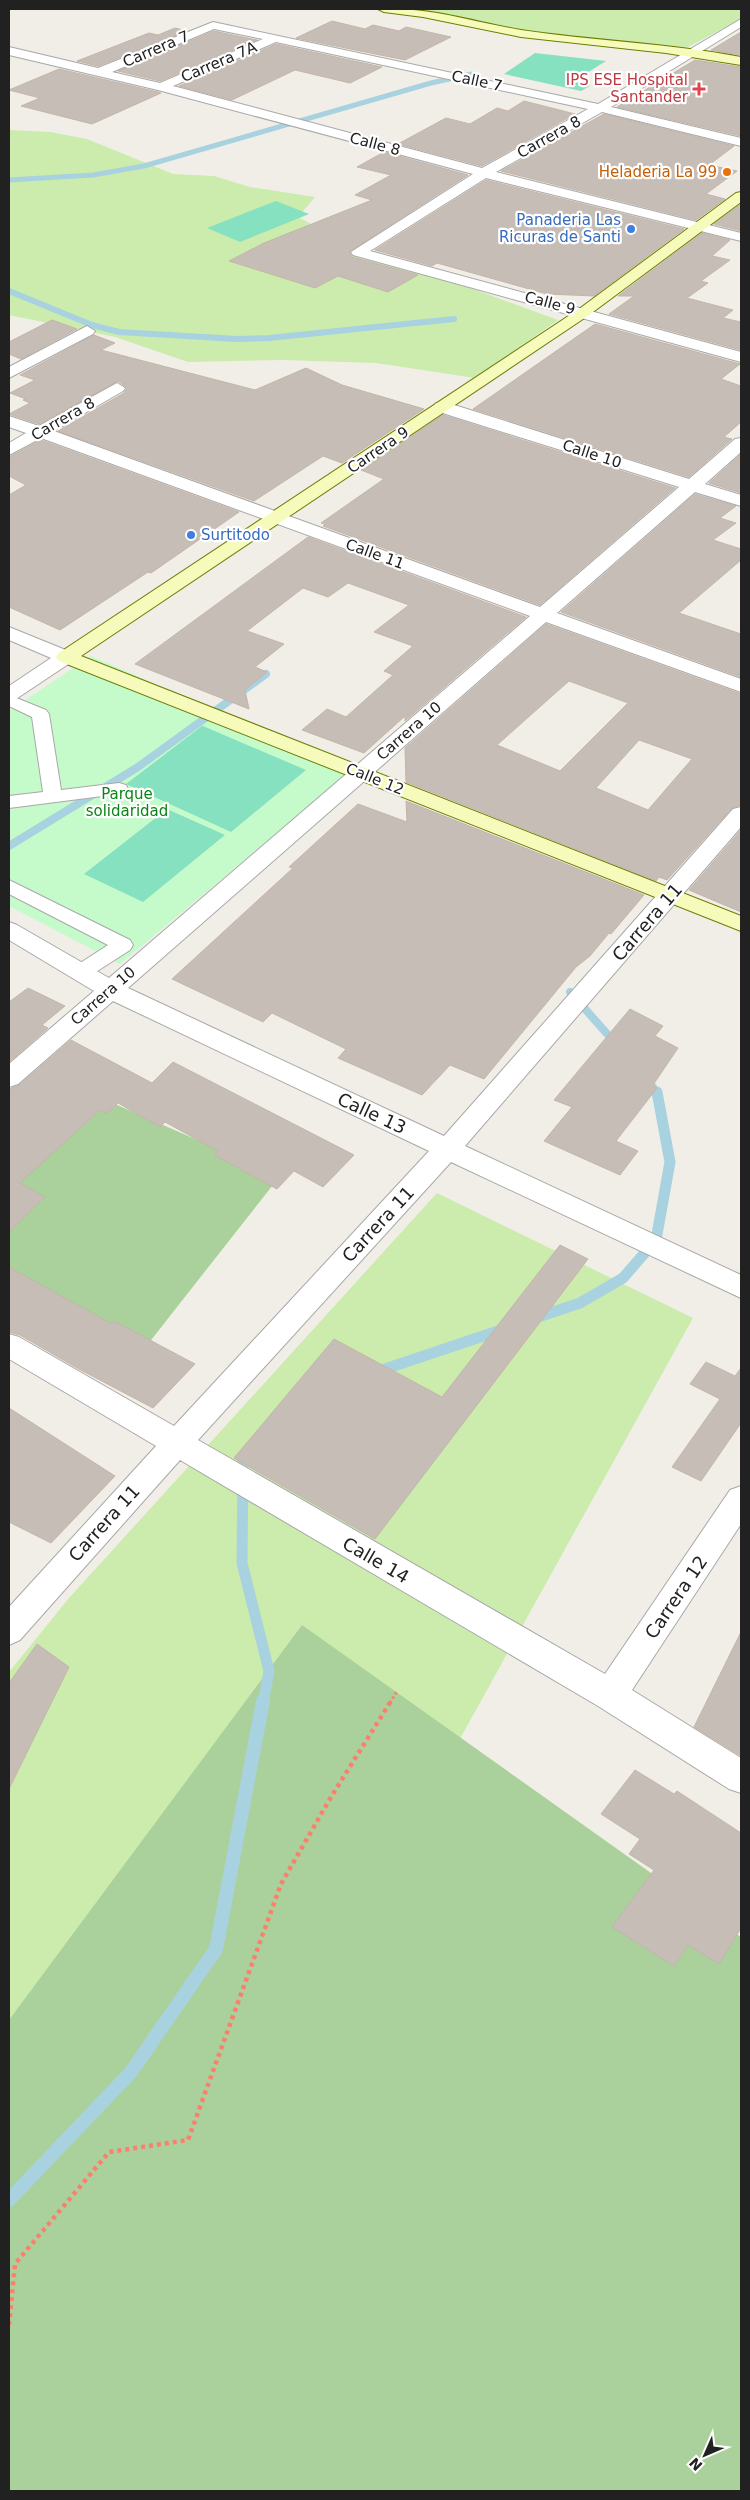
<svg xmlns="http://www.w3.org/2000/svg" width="750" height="2500" font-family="'DejaVu Sans',sans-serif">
<rect width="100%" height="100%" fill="#f1eee7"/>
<!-- grass -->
<path fill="#cbecad" d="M405,9H741V19L686,48L511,30Z
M9,130L50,132L87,139L173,174L214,176L250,187L315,197L298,217L349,244L558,320L475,378L376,363L283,360L188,362L115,337L9,315Z
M437,1193L693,1318L420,1811L741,2491H9V1672L69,1598Z"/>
<!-- forest -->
<path fill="#aad19c" d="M69,1084L280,1176L122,1377L9,1314V1139Z
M302,1625L741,1937V2491H9V2020Z"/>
<!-- park -->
<path fill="#c5fbcb" d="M91,656L352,770L120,964L9,906V711Z"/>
<!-- pitch -->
<path fill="#85e1bf" d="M535,53L606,61L574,81L590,86L581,91L504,74Z
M276,201L309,214L240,242L207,228Z
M202,726H203L306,770L231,832L126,784Z
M167,809L225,835L143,902L84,874Z"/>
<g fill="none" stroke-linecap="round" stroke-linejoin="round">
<!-- stream-far4 -->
<path stroke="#a8d2df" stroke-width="5" d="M9,180L93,175L144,166L431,83L472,74"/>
<!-- stream-far3 -->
<path stroke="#a8d2df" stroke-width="6" d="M9,291L92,325L119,332L237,339L269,338L454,319"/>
<!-- stream-far2 -->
<path stroke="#a8d2df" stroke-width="8" d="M9,846L138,767L266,674
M570,992L617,1045
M648,1080L657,1093"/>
<!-- stream-far1 -->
<path stroke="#a8d2df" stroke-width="11" d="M535,1318L580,1303L623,1278L656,1240L670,1162L657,1092
M376,1372L504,1329
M249,1453L243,1460L242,1563L269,1671L263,1703"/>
<!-- stream -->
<path stroke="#a8d2df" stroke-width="14" d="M9,2200L131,2072L216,1949L263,1701"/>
</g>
<!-- building -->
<path fill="#c6beb6" stroke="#c4b5a9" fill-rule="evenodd" d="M332,21L365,29L373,25L399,31L406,27L451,37L405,60L296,38Z
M175,28L187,31L98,66L77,61L149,33L158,35Z
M214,31L257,40L160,81L118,71Z
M741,32V55L711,50Z
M276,44L382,67L350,83L295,70L232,100L179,86Z
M695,60L741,67V136L617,107Z
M59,69L158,92L161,93L92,124L21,106L40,98L9,90Z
M524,101L575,114L482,166L398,144L446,118L470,124L497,108L508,111Z
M604,114L734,146L709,165L737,171L706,194L725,199L696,220L501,171Z
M384,152L468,175L349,252L352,257L418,275L388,292L338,276L315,288L229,261L264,243L372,200L355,195L391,175L357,167Z
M486,180L684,229L594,296L547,294L437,263L432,266L375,250Z
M741,204V231L714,224Z
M702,233L730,240L712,256L730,260L701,281L708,283L687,298L733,310L723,318L741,322V350L609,314L634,296H618Z
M52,320L77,329L21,359L9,354V342Z
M595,324L740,364L721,379L741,386V422L724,437L732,439L689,477L473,409Z
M94,335L115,343L101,350L255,390L306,368L342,385L424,409L342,463L323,456L254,501L58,431L124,393L127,388L118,381L39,424L9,414L30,403L23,400L26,399L10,393L35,380L20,375Z
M443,415L675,488L540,605L323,526L325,524L321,523L384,479L361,470Z
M41,440L239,512L151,573L148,572L60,630L9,607V495L26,485L9,476V457Z
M741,454V493L709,483Z
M695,494L736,506L720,518L736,523L713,540L741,549V560L679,613L741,634V677L561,612Z
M308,537L526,617L405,721V716L364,753L302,730L327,709L346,717L393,675L384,671L413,646L374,632L409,605L348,583L328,597L303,588L247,631L284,644L255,667L267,672L245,690L249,709L135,664Z
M546,624L741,694V805L732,808L667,880L659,877L656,881L406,782L405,748ZM569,681L628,703L560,771L497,745ZM639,740L692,759L648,810L596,788Z
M406,801L644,895L611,934L609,933L590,956L576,967L484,1079L450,1065L422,1095L338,1058L346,1049L272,1013L263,1022L172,979L293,868L289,867L358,804L407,822Z
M741,830V912L689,890Z
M28,988L65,1006L42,1025L48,1028L9,1062V1002Z
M630,1009L663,1026L655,1036L678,1048L653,1085L657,1088L616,1141L638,1151L620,1175L544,1141L572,1107L554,1100Z
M71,1040L152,1083L173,1062L354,1155L323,1187L294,1171L277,1189L214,1155L218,1151L165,1122L160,1127L118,1103L107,1113L100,1110L20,1183L45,1197L9,1232V1089L19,1085Z
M560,1245L588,1259L375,1539L234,1458L334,1339L442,1397Z
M9,1267L112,1324L114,1321L195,1364L153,1408L77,1368L20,1335L9,1332Z
M706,1362L735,1376L741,1368V1423L701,1481L672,1467L720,1399L690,1384Z
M9,1408L115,1476L51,1543L9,1522Z
M741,1632V1756L694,1727Z
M37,1644L69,1667L9,1789V1683Z
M635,1770L674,1794L677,1791L741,1833V1928L719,1964L688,1945L674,1966L612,1927L654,1870L629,1854L640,1839L601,1814Z"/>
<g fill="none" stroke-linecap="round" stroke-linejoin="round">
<!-- pedestrian casing -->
<g stroke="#a8a8a8" stroke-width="2">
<path id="pedestrian" d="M9,695L46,710L49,714L61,790L119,783L126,785L128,789L126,793L9,808V796L43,792L32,717L9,706Z
M9,880L130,940L133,945L130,950L88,977L81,979L74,977L71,972L74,967L108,945L9,894Z"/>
</g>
<!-- minor casing -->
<g stroke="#a8a8a8" stroke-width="2">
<path id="minor" d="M741,19V27L611,107L741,138V146L602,112L496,172L741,233V241L486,178L370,251L741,352V362L353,255L351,252L473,174L158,90L9,55V47L98,68L213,22L598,104ZM214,29L263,39L160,83L112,72ZM276,42L588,109L482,168L173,86Z
M87,326L95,331L93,334L9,378V367Z
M117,383L125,388L123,391L54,431L540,607L679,487L436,411L434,407L436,403H448L689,479L735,439L741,438V452L705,484L741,495V506L695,492L557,613L741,679V692L546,622L128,988L444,1136L733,809L741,807V827L465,1146L741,1275V1298L451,1162L198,1440L605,1674L730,1490L741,1486V1524L632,1690L741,1758V1793L729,1789L598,1706L180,1460L20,1640L9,1645V1607L156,1446L9,1359V1334L19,1337L174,1426L429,1151L113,1001L18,1084L9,1087V1064L94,991L9,940V922L17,925L109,978L530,616L41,438L9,455V443L26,433L9,427V416L39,426Z
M9,627L73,653L76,657L73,661L16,699L9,701V686L51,658L9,640Z"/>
</g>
<!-- secondary casing -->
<g stroke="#6d7d03" stroke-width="2">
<path id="secondary" d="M378,9C427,6 474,22 521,30C594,41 668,43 741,57V65L666,53L521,37L423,17L384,12Z
M741,192V202L589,315L81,656L741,916V931L59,661L56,657L59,653L579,309L736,193Z"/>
</g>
<!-- path-far1 -->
<path stroke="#fc7f6e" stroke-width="3" stroke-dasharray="2.5 2.5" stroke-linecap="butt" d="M390,1703L397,1691"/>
<!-- path -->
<path stroke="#fc7f6e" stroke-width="4.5" stroke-dasharray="4 4" stroke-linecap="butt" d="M9,2325L15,2264L109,2152L188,2140L281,1884L331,1797L391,1701"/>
<!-- pedestrian -->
<use href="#pedestrian" fill="#fff" fill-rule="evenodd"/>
<!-- minor -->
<use href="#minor" fill="#fff" fill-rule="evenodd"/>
<!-- secondary -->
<use href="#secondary" fill="#f6fbbc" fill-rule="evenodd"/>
</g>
<!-- markers -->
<path fill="#e0444e" stroke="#fff" stroke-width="2" d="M696.5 81.5h5v5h5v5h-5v5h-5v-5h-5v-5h5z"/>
<circle fill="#e8710a" stroke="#fff" stroke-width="2" cx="727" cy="172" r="5"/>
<g fill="#3f7fe0" stroke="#fff" stroke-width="2">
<circle cx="631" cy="229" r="5"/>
<circle cx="191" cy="535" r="5"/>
</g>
<g text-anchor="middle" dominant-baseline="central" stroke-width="4.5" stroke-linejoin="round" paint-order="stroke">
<!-- far-street labels -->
<g font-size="15" fill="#212121" stroke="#fff">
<text transform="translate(156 49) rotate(-23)">Carrera 7</text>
<text transform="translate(219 62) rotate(-23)">Carrera 7A</text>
<text transform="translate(477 81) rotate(12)">Calle 7</text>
<text transform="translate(549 137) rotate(-29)">Carrera 8</text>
<text transform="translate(375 144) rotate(15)">Calle 8</text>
<text transform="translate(550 303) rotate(15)">Calle 9</text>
<text transform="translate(63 419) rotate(-30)">Carrera 8</text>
<text transform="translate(378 450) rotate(-34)">Carrera 9</text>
<text transform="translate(592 454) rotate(18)">Calle 10</text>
<text transform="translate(375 554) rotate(20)">Calle 11</text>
<text transform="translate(409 731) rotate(-41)">Carrera 10</text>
<text transform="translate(375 779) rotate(22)">Calle 12</text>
<text transform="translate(103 996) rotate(-41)">Carrera 10</text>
</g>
<!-- far-health labels -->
<g font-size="15" fill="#be3a42" stroke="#fff" text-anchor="end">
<text x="688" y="80">IPS ESE Hospital<tspan x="688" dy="17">Santander</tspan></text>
</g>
<!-- far-food labels -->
<g font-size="15" fill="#c56008" stroke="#fff" text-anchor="end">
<text x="717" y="172">Heladeria La 99</text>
</g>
<!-- far-shop labels -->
<g font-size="15" fill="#366cbe" stroke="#fff" text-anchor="end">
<text x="621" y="220">Panaderia Las<tspan x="621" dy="17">Ricuras de Santi</tspan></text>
<text x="201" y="535" text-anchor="start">Surtitodo</text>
</g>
<!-- far-park labels -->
<g font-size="15" fill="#0a8416" stroke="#fff">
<text x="127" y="794">Parque<tspan x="127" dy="17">solidaridad</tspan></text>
</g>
<!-- street labels -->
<g font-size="18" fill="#212121" stroke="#fff">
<text transform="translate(647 922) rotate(-49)">Carrera 11</text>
<text transform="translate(372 1113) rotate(25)">Calle 13</text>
<text transform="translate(378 1224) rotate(-47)">Carrera 11</text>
<text transform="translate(104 1523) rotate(-48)">Carrera 11</text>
<text transform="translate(376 1560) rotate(30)">Calle 14</text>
<text transform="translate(676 1597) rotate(-56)">Carrera 12</text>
</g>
</g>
<!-- border -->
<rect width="750" height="2500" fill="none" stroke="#212121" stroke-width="20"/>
<!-- north arrow -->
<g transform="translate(705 2455) rotate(225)" stroke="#ffffff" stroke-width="4" paint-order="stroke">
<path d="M0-4L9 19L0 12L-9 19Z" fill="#212121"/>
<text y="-8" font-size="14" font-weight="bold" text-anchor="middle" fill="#212121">N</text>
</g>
</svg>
